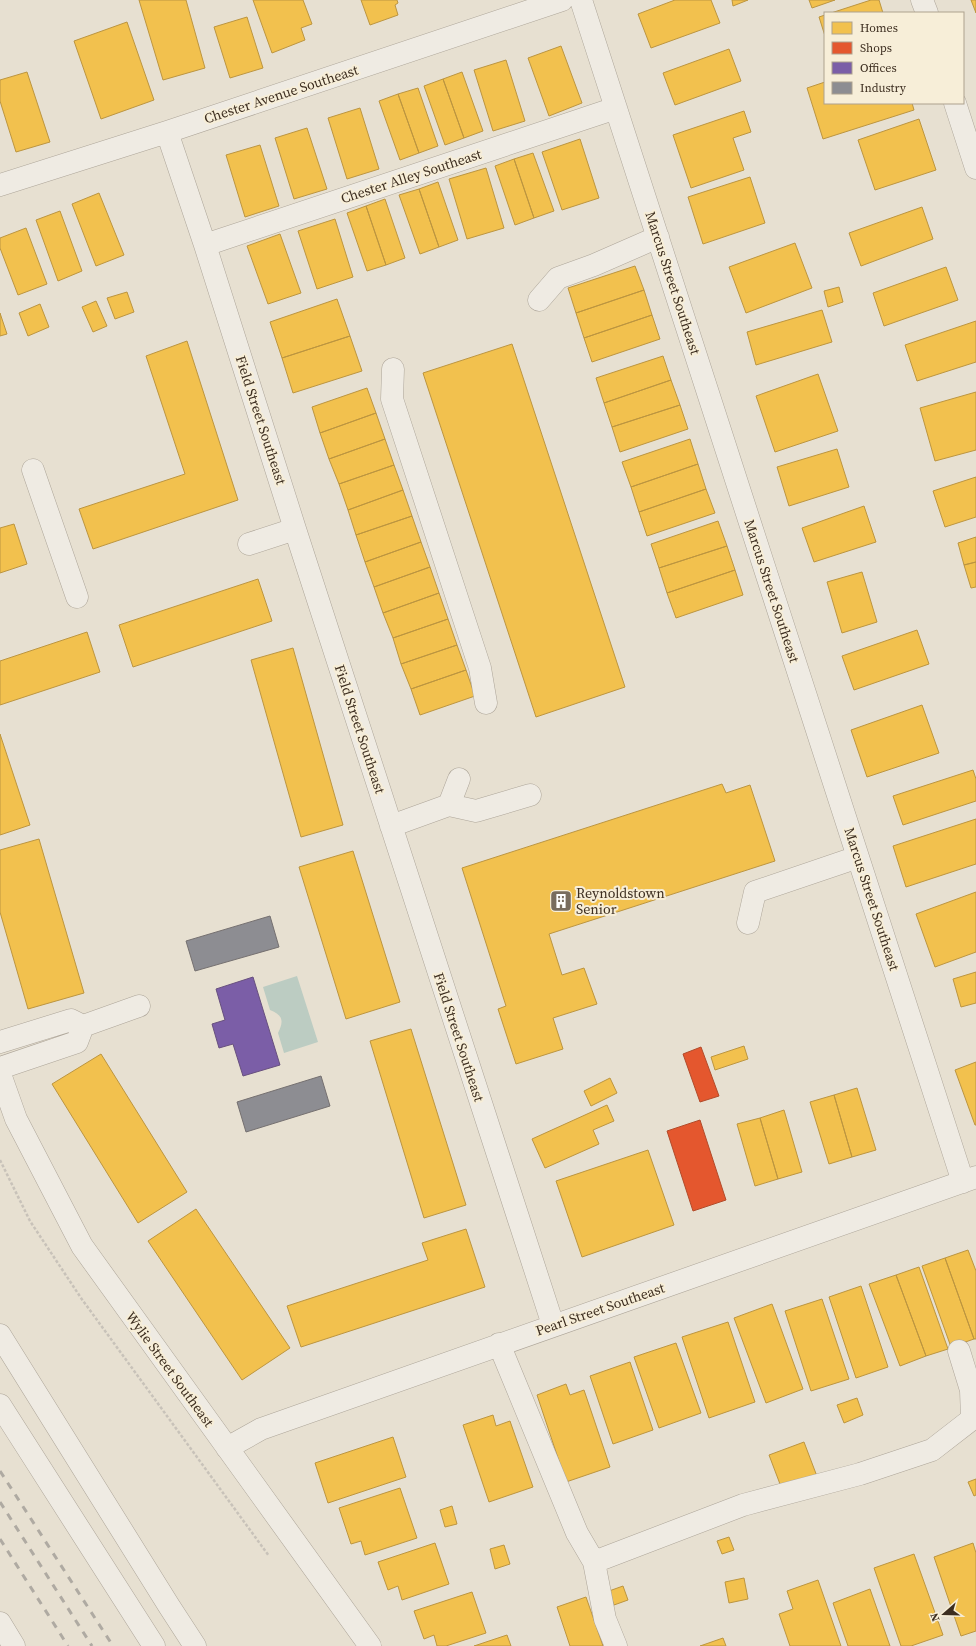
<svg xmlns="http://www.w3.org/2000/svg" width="976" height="1646" font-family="'Source Serif 4',serif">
<rect width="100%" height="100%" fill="#e7e0d1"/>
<!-- water -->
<path fill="#bcccc2" d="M297,976L318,1042L284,1053L278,1033C284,1021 283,1015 270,1010L263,987Z"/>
<!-- homes -->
<path fill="#f2c14e" stroke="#bc9540" d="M139,0H186L205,68L163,80Z
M253,0H303L312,24L301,28L305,40L272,53Z
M361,0H397L398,3L395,5L398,15L370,25Z
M675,0H711L720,23L651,48L638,14Z
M732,0H748L733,6Z
M809,0H835L812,8Z
M871,0H879L883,13H831Z
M971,0H976V13Z
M825,15V36L819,17Z
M247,17L263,68L230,78L214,27Z
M127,22L154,100L101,119L74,41Z
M561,46L582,103L549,116L528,58Z
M729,49L741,81L675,105L663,73Z
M506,60L525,121L493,131L474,70Z
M27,72L50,142L16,152L0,101V80Z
M462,72L483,131L464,138L443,79Z
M443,79L464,138L445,145L424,86Z
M825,82V103H912L914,110L823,139L807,88Z
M418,88L438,146L419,153L398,94Z
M398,94L419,153L400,160L379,101Z
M360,108L379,169L347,179L328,118Z
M744,111L751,132L733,138L744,170L691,188L673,135Z
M919,119L936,170L875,190L858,140Z
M307,128L327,189L294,199L275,138Z
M580,139L599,198L562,210L542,152Z
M260,145L279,206L245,217L226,155Z
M533,153L554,211L534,218L514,159Z
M514,159L534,218L515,225L495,166Z
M486,168L504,228L467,239L449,179Z
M750,177L765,223L703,244L688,197Z
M438,182L458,240L439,247L419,189Z
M419,189L439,247L420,254L399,195Z
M99,193L124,255L96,266L72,204Z
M385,199L405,258L386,265L366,206Z
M366,206L386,265L367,271L347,213Z
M922,207L933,239L861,266L849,233Z
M60,211L82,271L58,281L36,220Z
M335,219L353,277L317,289L298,231Z
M26,228L47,284L18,295L0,248V238Z
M280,234L301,293L268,304L247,246Z
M795,243L812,288L746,313L729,267Z
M635,266L644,290L576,313L568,288Z
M946,267L958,300L884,326L873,293Z
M839,287L843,302L828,307L824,291Z
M644,290L652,315L584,338L576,313Z
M127,292L134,312L115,319L107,298Z
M337,299L350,336L282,358L270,322Z
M96,301L107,326L93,332L82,307Z
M40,304L49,327L28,336L19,313Z
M822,310L832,342L756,365L747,332Z
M0,313L7,334L0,336Z
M652,315L660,339L592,362L584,338Z
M976,321V362L917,381L905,345Z
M350,336L362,371L293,393L282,358Z
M187,341L238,500L93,549L79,509L185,474L146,356Z
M512,344L625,687L536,717L423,373Z
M663,356L671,380L604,403L596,378Z
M818,374L838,431L775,452L756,396Z
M671,380L680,405L612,427L604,403Z
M367,388L376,413L320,433L312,407Z
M976,392V450L935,461L920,408Z
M680,405L688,429L620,452L612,427Z
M376,413L385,439L329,459L320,433Z
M385,439L394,465L339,484L329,459Z
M690,439L698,464L631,487L622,462Z
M837,449L849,487L789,506L777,467Z
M698,464L706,489L639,512L631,487Z
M394,465L403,490L348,510L339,484Z
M976,477V517L945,527L933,491Z
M706,489L715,513L647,536L639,512Z
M403,490L412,516L356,535L348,510Z
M864,506L876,542L814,562L802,528Z
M412,516L421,542L365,562L356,535Z
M718,521L727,546L659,568L651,544Z
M14,524L27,564L0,573V528Z
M976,537V562L964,565L958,543Z
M421,542L430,567L374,587L365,562Z
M727,546L735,570L667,593L659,568Z
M976,562V587L971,588L964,565Z
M430,567L439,593L383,613L374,587Z
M735,570L743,595L676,618L667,593Z
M862,572L877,622L842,633L827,582Z
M258,579L272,621L133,667L119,625Z
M439,593L448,619L393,638L383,613Z
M448,619L457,645L401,664L393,638Z
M917,630L929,664L854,690L842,656Z
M87,632L100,672L0,705V661Z
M457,645L466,670L411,689L401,664Z
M293,648L343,825L301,837L251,660Z
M466,670L475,696L420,715L411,689Z
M922,705L939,753L867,777L851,730Z
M0,734L30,825L0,835Z
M973,770L976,779V801L903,825L893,796Z
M722,784L726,793L750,785L775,861L549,934L562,975L584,968L597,1004L553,1018L563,1049L516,1064L498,1009L506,1006L462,868Z
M976,819V864L906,887L893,846Z
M39,839L84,993L28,1009L0,912V850Z
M353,851L400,1002L346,1019L299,867Z
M976,892V952L935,967L916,914Z
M976,972V1003L961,1007L953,979Z
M411,1029L466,1205L424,1218L370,1041Z
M744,1046L748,1059L715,1070L711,1057Z
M101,1054L187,1192L138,1223L52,1084Z
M976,1062V1125H975L955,1070Z
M610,1078L617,1093L591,1106L584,1091Z
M857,1088L876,1150L852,1157L834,1095Z
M834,1095L852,1157L829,1164L810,1102Z
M607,1105L614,1121L593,1130L599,1144L545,1168L532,1139Z
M784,1110L802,1172L778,1179L760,1118Z
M760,1118L778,1179L755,1186L737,1124Z
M648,1150L674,1225L582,1257L556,1181Z
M196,1209L290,1348L242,1380L148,1241Z
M466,1229L485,1287L301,1347L287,1306L428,1260L422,1243Z
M968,1250L976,1271V1339H974L945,1258Z
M945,1258L974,1339L951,1347L922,1266Z
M919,1267L948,1349L926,1356L896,1275Z
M896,1275L926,1356L900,1366L869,1284Z
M861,1286L888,1367L856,1378L829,1297Z
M822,1299L849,1379L811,1391L785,1311Z
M772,1304L803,1389L766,1403L734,1318Z
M728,1322L755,1402L709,1418L682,1337Z
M676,1343L701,1413L659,1428L634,1357Z
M630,1362L653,1430L613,1444L590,1376Z
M566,1384L570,1395L584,1390L610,1467L566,1482L537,1395Z
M857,1398L863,1415L844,1423L837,1405Z
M493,1415L496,1426L510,1421L533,1487L489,1502L463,1425Z
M393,1437L406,1477L328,1503L315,1463Z
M804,1442L818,1479L783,1492L769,1455Z
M976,1479V1495L974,1496L968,1482Z
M400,1488L417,1538L365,1555L361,1541L351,1544L339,1508Z
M452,1506L457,1524L445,1527L440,1510Z
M729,1537L734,1550L722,1554L717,1541Z
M435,1543L449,1584L402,1600L398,1586L388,1590L378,1562Z
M973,1543L976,1553V1631L961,1636L934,1557Z
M504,1545L510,1564L495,1569L490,1549Z
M914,1554L943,1635L911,1646H901L874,1568Z
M744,1578L748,1599L729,1603L725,1582Z
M818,1580L841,1646H790L779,1614L793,1609L787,1591Z
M623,1586L628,1600L614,1605L609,1591Z
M870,1589L890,1646H848L833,1603Z
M472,1592L486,1633L446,1646H437L434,1635L424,1639L414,1611Z
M586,1597L603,1646H570L557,1607Z
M507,1635L511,1646H474Z
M723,1638L726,1646H700Z"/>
<!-- shops -->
<path fill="#e4572e" stroke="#b24b2a" d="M701,1047L719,1096L700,1102L683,1054Z
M700,1120L726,1200L693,1211L667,1131Z"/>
<!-- offices -->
<path fill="#7b5ea7" stroke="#68507e" d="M253,977L280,1065L243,1076L233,1044L219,1048L212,1024L225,1020L216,989Z"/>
<!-- industry -->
<path fill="#8d8d92" stroke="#757070" d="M270,916L279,947L195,971L186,941Z
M321,1076L330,1106L246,1132L237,1102Z"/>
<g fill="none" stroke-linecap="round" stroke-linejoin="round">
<!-- minor casing -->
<g stroke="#ada599" stroke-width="23">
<path id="minor" d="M581,0L963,1182
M922,0L927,13
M955,103L976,168
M167,132L205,245L295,529L553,1325
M0,185L167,132L562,0
M205,245L616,108
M539,300L558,278L594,265L658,237
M393,369L392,399L480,668L486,703
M33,470L77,597
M249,544L295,529
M449,805L459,779
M391,826L449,805L476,811L530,795
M748,923L755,892L858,857
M0,1042L71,1020L83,1026L139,1006
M0,1068L77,1042L83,1026
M0,1074L16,1119L82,1246L370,1646
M0,1335L169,1606L195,1646
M499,1344L577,1533L594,1562L605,1619L616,1646
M0,1405L154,1646
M227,1448L261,1429L976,1177
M594,1562L743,1505L860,1474L932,1450L972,1419L971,1390L959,1351
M0,1623L14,1646"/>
</g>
<!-- path -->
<path stroke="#c8c2b9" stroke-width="2.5" stroke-dasharray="3 2" stroke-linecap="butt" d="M0,1160L30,1221L81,1298L269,1556"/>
<!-- minor -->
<use href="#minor" stroke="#efebe3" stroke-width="22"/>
<!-- rail -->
<path stroke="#afaaa2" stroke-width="3" stroke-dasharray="7 7" stroke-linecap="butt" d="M0,1471L113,1646
M0,1502L92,1646
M0,1539L68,1646"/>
</g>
<!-- icons -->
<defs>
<g id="building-square" transform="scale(1.15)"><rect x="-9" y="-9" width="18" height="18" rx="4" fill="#786c5e" stroke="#f7eed8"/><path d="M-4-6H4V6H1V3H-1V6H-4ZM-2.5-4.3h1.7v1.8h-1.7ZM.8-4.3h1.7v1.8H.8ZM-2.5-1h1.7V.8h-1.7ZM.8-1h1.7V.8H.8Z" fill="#fff"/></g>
</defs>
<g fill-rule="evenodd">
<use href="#building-square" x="561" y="901"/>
</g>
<g text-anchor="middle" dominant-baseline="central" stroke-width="4" stroke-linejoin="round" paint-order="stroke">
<!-- street labels -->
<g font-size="14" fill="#3d2e20" stroke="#f7eed8">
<text transform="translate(281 94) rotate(-18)">Chester Avenue Southeast</text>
<text transform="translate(411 176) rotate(-18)">Chester Alley Southeast</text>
<text transform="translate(673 283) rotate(72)">Marcus Street Southeast</text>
<text transform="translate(261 420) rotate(72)">Field Street Southeast</text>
<text transform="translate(772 591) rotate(72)">Marcus Street Southeast</text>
<text transform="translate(360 729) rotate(72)">Field Street Southeast</text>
<text transform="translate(872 899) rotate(72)">Marcus Street Southeast</text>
<text transform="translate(459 1037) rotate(72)">Field Street Southeast</text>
<text transform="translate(600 1309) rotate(-19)">Pearl Street Southeast</text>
<text transform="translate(170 1369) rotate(54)">Wylie Street Southeast</text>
</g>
<!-- poi labels -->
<g font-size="14" fill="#3d2e20" stroke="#f7eed8" text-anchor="start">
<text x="576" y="893">Reynoldstown<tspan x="576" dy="16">Senior</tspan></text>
</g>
</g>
<!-- legend -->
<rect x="824" y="12" width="140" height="92" fill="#f7eed8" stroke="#ada18e"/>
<rect x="832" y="22" width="20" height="12" fill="#f2c14e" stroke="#ada18e"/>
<text x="860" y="32" font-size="12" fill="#3d2e20">Homes</text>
<rect x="832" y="42" width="20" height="12" fill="#e4572e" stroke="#ada18e"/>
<text x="860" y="52" font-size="12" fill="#3d2e20">Shops</text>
<rect x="832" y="62" width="20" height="12" fill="#7b5ea7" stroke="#ada18e"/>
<text x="860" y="72" font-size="12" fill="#3d2e20">Offices</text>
<rect x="832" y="82" width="20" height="12" fill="#8d8d92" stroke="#ada18e"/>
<text x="860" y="92" font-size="12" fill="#3d2e20">Industry</text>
<!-- north arrow -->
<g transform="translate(944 1614) rotate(250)" stroke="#f7eed8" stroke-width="3" paint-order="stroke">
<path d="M0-3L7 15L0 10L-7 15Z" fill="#3d2e20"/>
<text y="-6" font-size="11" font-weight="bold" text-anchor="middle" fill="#3d2e20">N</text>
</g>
</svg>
